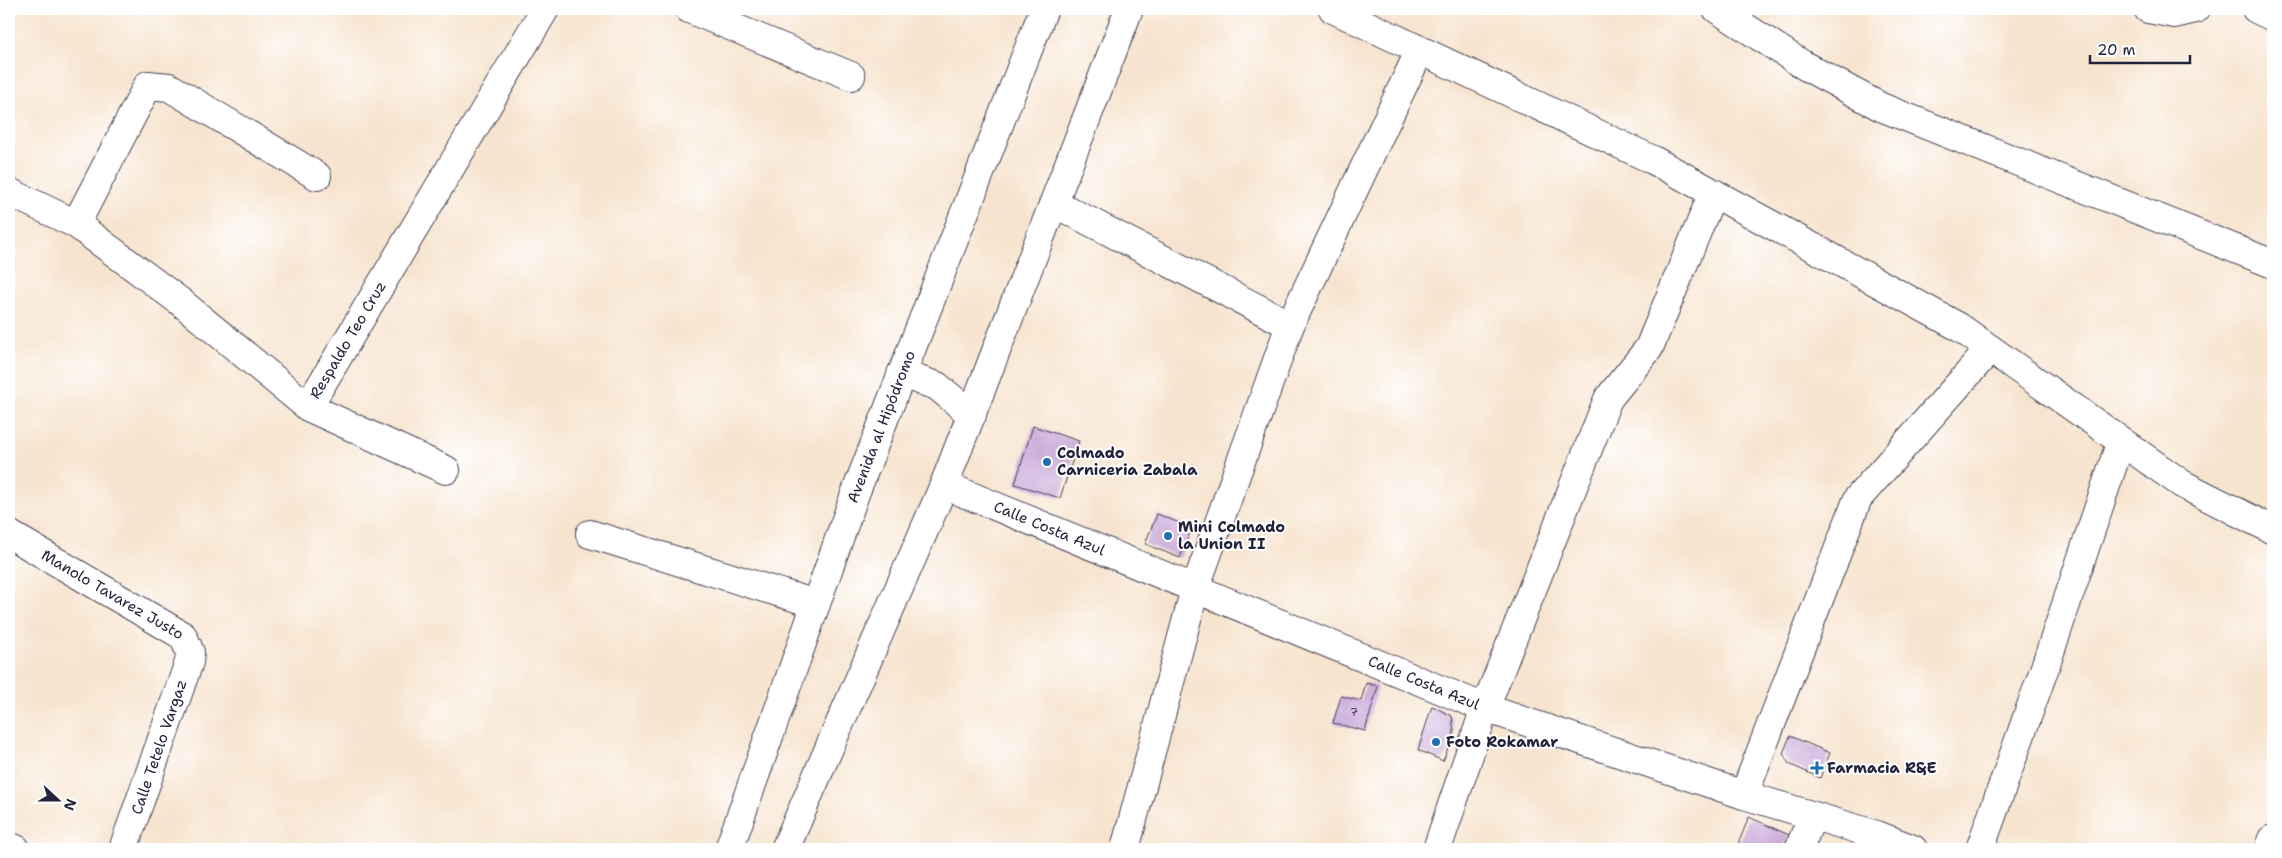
<svg xmlns="http://www.w3.org/2000/svg" width="2282" height="858" font-family="'Shantell Sans',sans-serif">
<rect width="100%" height="100%" fill="#fff"/>
<filter id="ink" filterUnits="userSpaceOnUse"><feTurbulence type="fractalNoise" baseFrequency=".02" numOctaves="2"/><feDisplacementMap in="SourceGraphic" scale="10" xChannelSelector="R" yChannelSelector="G"/><feConvolveMatrix kernelMatrix="1 2 1 2 8 2 1 2 1" color-interpolation-filters="sRGB"/></filter>
<filter id="wash" filterUnits="userSpaceOnUse"><feTurbulence type="fractalNoise" baseFrequency=".0096" numOctaves="4" result="noise"/><feDisplacementMap in="SourceGraphic" scale="20" xChannelSelector="R" yChannelSelector="G"/><feGaussianBlur stdDeviation="1.12" result="paint"/><feColorMatrix in="noise" values="0 0 0 0 0 0 0 0 0 0 0 0 0 0 0 0 0 1.4 0 .05"/><feComposite in="paint" operator="in"/></filter>
<g filter="url(#wash)">
<rect width="100%" height="100%" fill="#f7e4cf"/>
<g id="blocks">
<!-- building -->
<path fill="#c7a5d7" d="M1033,426L1079,441L1060,498L1015,484Z
M1157,514L1192,528L1180,558L1145,544Z
M1366,683L1378,686L1365,731L1333,723L1341,696L1361,701Z
M1432,706L1452,716L1454,733L1443,761L1418,750Z
M1790,736L1830,753L1820,778L1789,764L1783,753Z
M1749,817L1789,835L1783,849H1736Z"/>
</g>
</g>
<g filter="url(#ink)">
<use href="#blocks" fill-opacity="0" stroke="#423f51" stroke-width="1"/>
<g fill="none" stroke-linecap="round" stroke-linejoin="round">
<!-- minor casing -->
<g stroke="#423f51" stroke-width="30">
<g id="minor">
<path d="M689,9L851,76"/>
<path d="M1333,9L1653,160L1959,327L2182,484L2273,530"/>
<path d="M1717,9L1805,66L1881,107L2273,264"/>
<path d="M2148,9L2175,14L2196,9"/>
<path d="M2256,9L2273,17"/>
<path d="M9,192L76,224L182,303L308,407L446,470"/>
<path d="M1054,203L1290,325"/>
<path d="M76,224L148,85L169,87L317,176"/>
<path d="M901,374L937,386L972,415"/>
<path id="s1" d="M308,407L545,9"/>
<path id="s2" d="M944,485L1485,708L1744,795L1877,835L1913,849"/>
<path id="s3" d="M9,534L183,636L190,652L189,662L123,849"/>
<path d="M590,534L816,604"/>
<path d="M1744,795L1858,498L1990,349"/>
<path d="M9,846L16,849"/>
<path id="s4" d="M729,849L855,494L1044,9"/>
<path d="M785,849L944,485L1129,9"/>
<path d="M1125,849L1195,589L1290,325L1420,50"/>
<path d="M1437,849L1485,708L1608,399L1649,348L1713,193"/>
<path d="M1799,849L1812,817"/>
<path d="M1980,849L2045,667L2121,441"/>
<path d="M2269,849L2273,839"/>
</g>
</g>
<!-- minor -->
<use href="#minor" stroke="#fff" stroke-width="28"/>
</g>
</g>
<!-- markers -->
<g fill="#1f6fb2" stroke="#fff" stroke-width="2">
<circle cx="1047" cy="462" r="5"/>
<circle cx="1168" cy="536" r="5"/>
<circle cx="1436" cy="742" r="5"/>
<path d="M1814.5 760.5h5v5h5v5h-5v5h-5v-5h-5v-5h5z"/>
</g>
<g text-anchor="middle" dominant-baseline="central" stroke-width="4" stroke-linejoin="round" paint-order="stroke">
<!-- number labels -->
<g font-size="12" fill="#4b4362">
<text x="1354" y="712">7</text>
</g>
<!-- street labels -->
<g font-size="15" fill="#22223b" stroke="#fff">
<text stroke="none"><textPath href="#s1" startOffset="78">Respaldo Teo Cruz</textPath></text>
<text stroke="none"><textPath href="#s4" startOffset="449">Avenida al Hipódromo</textPath></text>
<text stroke="none"><textPath href="#s2" startOffset="114">Calle Costa Azul</textPath></text>
<text stroke="none"><textPath href="#s3" startOffset="120">Manolo Tavarez Justo</textPath></text>
<text stroke="none"><textPath href="#s2" startOffset="519">Calle Costa Azul</textPath></text>
<text transform="translate(159 747) rotate(-71)">Calle Tetelo Vargaz</text>
</g>
<!-- poi labels -->
<g font-size="15" font-weight="bold" fill="#22223b" stroke="#fff" text-anchor="start">
<text x="1057" y="453">Colmado<tspan x="1057" dy="17">Carniceria Zabala</tspan></text>
<text x="1178" y="527">Mini Colmado<tspan x="1178" dy="17">la Union II</tspan></text>
<text x="1446" y="742">Foto Rokamar</text>
<text x="1827" y="768">Farmacia R&amp;E</text>
</g>
</g>
<!-- margin -->
<rect width="2282" height="858" fill="none" stroke="#fff" stroke-width="30"/>
<!-- north arrow -->
<g transform="translate(58 800) rotate(111)" stroke="#ffffff" stroke-width="4" paint-order="stroke">
<path d="M0-4L9 19L0 12L-9 19Z" fill="#22223b"/>
<text y="-8" font-size="14" font-weight="bold" text-anchor="middle" fill="#22223b">N</text>
</g>
<!-- scale -->
<path d="M2090 55v8h100v-8" fill="none" stroke="#22223b" stroke-width="2.5"/>
<text x="2097" y="55" font-size="15" fill="#22223b" stroke="#ffffff" stroke-width="4" paint-order="stroke">20 m</text>
</svg>
